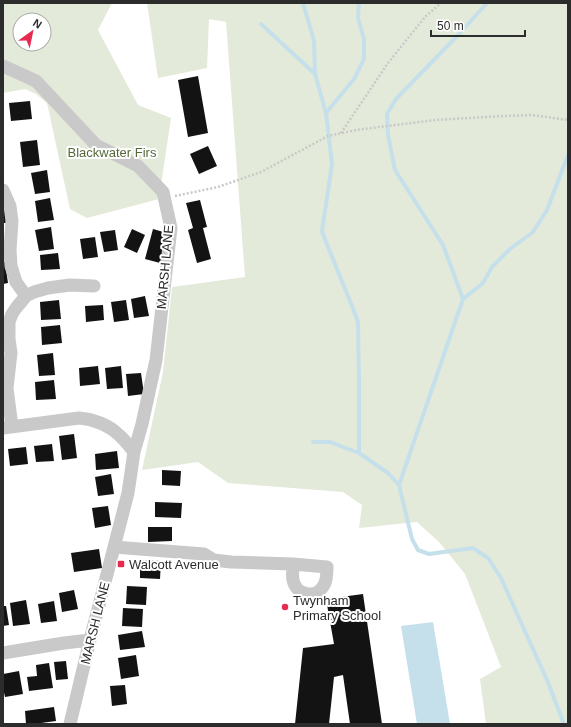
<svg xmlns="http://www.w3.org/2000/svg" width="571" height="727" font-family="Arial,sans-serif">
<rect width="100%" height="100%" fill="#fff"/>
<!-- green -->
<path fill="#e4ead9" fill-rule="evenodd" d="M3,3H112L98,30L138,105L171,118L159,199L87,218L70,209L47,103L36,94L25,89L3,93ZM20,20H44V44H20Z
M147,3H568V724H486L480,679L501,667L465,574L440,543L417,522L359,528L362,505L343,492L228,483L198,462L142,470L163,372L172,287L245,277L226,22L209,19L207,68L158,78Z"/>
<!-- water -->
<path fill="#c5e0eb" d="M433,622L450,724H417L401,626Z"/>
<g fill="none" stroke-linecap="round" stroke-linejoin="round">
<!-- stream -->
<path stroke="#c5e0eb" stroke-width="4" d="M303,3L314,41L315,74L326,113L332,164L322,231L326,242L354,311L358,322L359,382V453
M261,24L315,74
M326,113L354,79L364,59V39L358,18L359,3
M463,299L443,245L395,170L388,135L387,114L396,99L460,33L487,3
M313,442H330L359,453L388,473L399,485L412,539L418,550L429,554L473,548L488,558L501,578L547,680L564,724
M399,485L463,299L483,283L492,267L510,249L533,232L547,210L568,155"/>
</g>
<!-- building -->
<path fill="#131313" d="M198,76L208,133L188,137L178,80Z
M30,101L32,119L11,121L9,103Z
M37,140L40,165L23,167L20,142Z
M208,146L217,166L199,174L190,154Z
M47,170L50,192L35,194L31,173Z
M50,198L54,220L38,222L35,201Z
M200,200L207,227L203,228L211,259L197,263L188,230L193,228L186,203Z
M3,205H5L6,223H3Z
M51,227L54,249L39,251L35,230Z
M132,229L145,235L137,253L124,247Z
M153,229L167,233L160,263L145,259Z
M115,230L118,250L104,252L100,232Z
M95,237L98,257L83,259L80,239Z
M58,253L60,269L41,270L40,255Z
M3,262H5L8,283L3,284Z
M145,296L149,316L134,318L131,299Z
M59,300L61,319L41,320L40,302Z
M126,300L129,320L114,322L111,302Z
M103,305L104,320L86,322L85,306Z
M60,325L62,343L42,345L41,327Z
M53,353L55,375L39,376L37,355Z
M98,366L100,384L80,386L79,368Z
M121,366L123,388L107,389L105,368Z
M141,373L144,394L128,396L126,374Z
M54,380L56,399L36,400L35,382Z
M74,434L77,458L62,460L59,436Z
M52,444L54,461L36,462L34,446Z
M26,447L28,464L10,466L8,449Z
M117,451L119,468L96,470L95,454Z
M162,470L181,471L180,486L162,485Z
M111,474L114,494L98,496L95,477Z
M155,502L182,503L181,518L155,517Z
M108,506L111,525L95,528L92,508Z
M148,527H172V541L148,542Z
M99,549L102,568L74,572L71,553Z
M140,560L161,561L160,579L140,578Z
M127,586L147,587L146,605L126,604Z
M74,590L78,609L62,612L59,593Z
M363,594L382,724H350L343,675L334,677L329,724H295L303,648L334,644L326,599Z
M26,600L30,624L13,626L10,603Z
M54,601L57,621L41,623L38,604Z
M3,606H6L9,625L3,626Z
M123,608L143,609L142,627L122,626Z
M142,631L145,647L120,650L118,635Z
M136,655L139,676L121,679L118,658Z
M66,661L68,679L56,680L54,662Z
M49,663L53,688L29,691L27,677L37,676L36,665Z
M19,671L23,694L5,697L3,688V674Z
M125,685L127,704L112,706L110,686Z
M54,707L56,721L34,724H26L25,711Z"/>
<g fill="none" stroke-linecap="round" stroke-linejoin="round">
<!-- path -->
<path stroke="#c9c9c9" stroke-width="2.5" stroke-dasharray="2 2" stroke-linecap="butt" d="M341,133L388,63L425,17L441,3
M175,196L218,187L261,172L328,136L356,130L435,120L504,116L532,115L568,120"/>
<!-- minor -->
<path stroke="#c9c9c9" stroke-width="13" d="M3,66L36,81L96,145L138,166L163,192L171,228L156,360L142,424L134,452
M3,190L10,206L12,221L10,250L11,266L16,282L26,296
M12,427L7,388L11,353L9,339V322L12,314L16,308L26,296L34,292L48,288L70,285L94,286
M3,428L79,418C93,419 109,425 119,435C125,440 129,446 134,452L128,493L90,640L70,724
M114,547L204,554L214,560L231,562L293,564L327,567C327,573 327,580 324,585C316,600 296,595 293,580C292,575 293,569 293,564
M3,653L64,643L90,640"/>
</g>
<!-- markers -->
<g fill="#e52c50" stroke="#fff" stroke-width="1.5">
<rect x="117" y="560" width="8" height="8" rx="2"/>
<circle cx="285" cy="607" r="4"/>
</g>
<g text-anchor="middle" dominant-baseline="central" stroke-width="4" stroke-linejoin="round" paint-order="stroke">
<!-- park labels -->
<g font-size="13" fill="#55683a" stroke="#fff">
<text x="112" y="152">Blackwater Firs</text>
</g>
<!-- street labels -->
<g font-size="13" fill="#2c2c2c" stroke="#fff">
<text transform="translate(165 267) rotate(-85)">MARSH LANE</text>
<text transform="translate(95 623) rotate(-76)">MARSH LANE</text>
</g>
<!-- poi labels -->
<g font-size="13" fill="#2c2c2c" stroke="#fff" text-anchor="start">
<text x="129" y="564">Walcott Avenue</text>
<text x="293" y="600">Twynham<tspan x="293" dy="15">Primary School</tspan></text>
</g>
</g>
<!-- border -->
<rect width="571" height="727" fill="none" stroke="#2c2c2c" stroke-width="8"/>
<!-- north arrow -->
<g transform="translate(32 32) rotate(33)"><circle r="19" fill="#ffffff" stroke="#ababab"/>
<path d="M0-3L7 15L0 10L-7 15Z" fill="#e52c50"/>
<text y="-6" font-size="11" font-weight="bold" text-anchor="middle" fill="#2c2c2c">N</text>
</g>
<!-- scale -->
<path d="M431 30v6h94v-6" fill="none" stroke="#2c2c2c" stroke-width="2"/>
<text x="437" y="30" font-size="12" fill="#2c2c2c" stroke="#ffffff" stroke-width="3" paint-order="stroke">50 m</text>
</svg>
